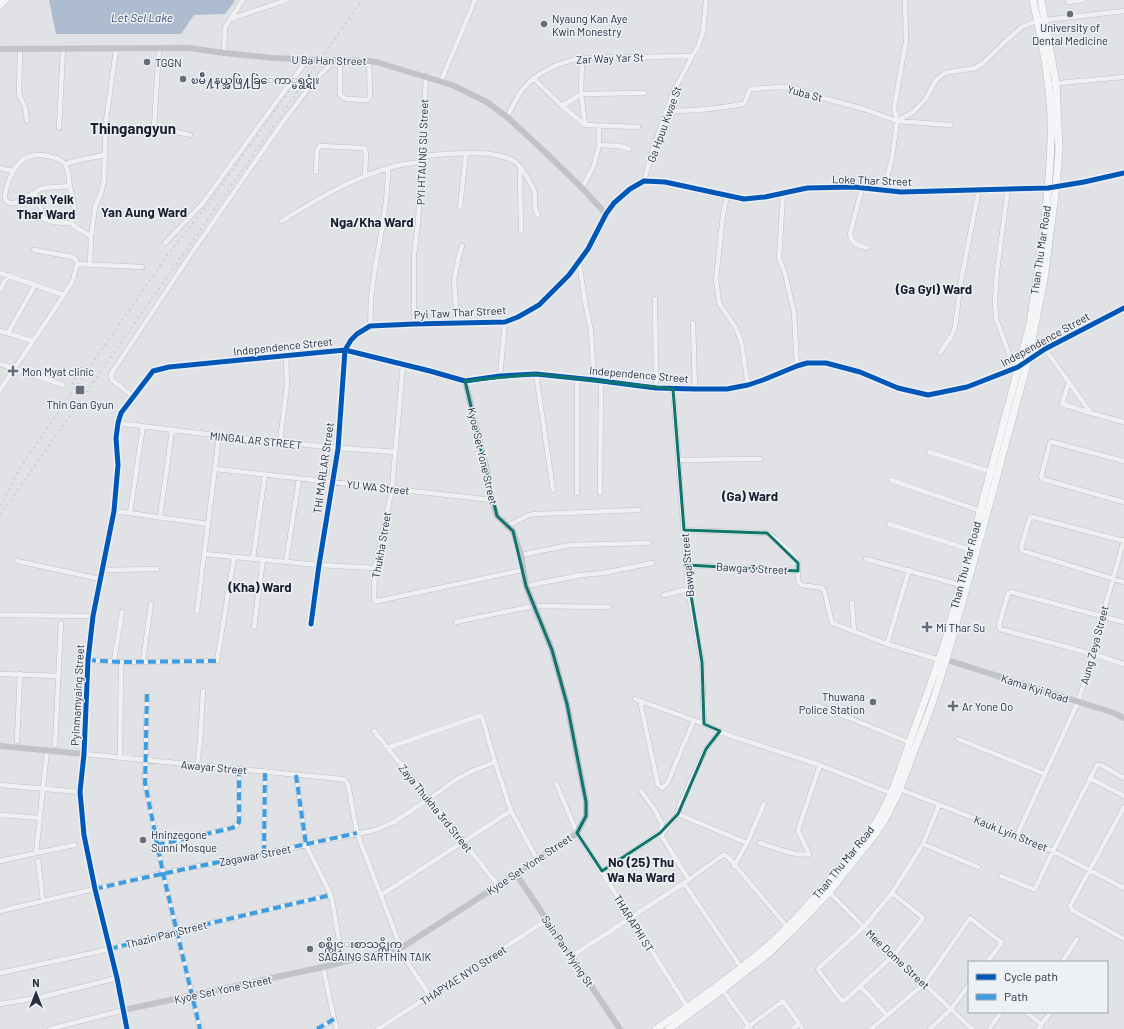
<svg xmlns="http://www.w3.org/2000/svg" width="1124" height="1029" font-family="Barlow,'Noto Sans Myanmar',sans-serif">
<rect width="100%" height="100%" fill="#e0e2e6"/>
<!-- water -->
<path fill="#aebcd0" d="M49,0H234L235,1L225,14L194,15L181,34H56Z"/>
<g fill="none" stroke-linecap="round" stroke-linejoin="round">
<!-- street casing -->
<g stroke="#bec0c4" stroke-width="5.5">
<path id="street" d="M1068,0V2L1083,0
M230,19L287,0
M20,49L19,92L20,97L25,107L27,121
M159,49L154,127L162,129L190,135
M224,53L225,27L243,0
M582,58L581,94L585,125
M340,60V95L346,99L367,100L369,98L370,95L369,61
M533,78L562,106L585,125L638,127
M441,81L475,0
M1048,84L1124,77
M562,106L581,94L644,93
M667,111C694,111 716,109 743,104C748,101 746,93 751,89L779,87L794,88L819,97L864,109L897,121L950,125
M507,117C512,108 516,98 522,90C536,72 560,62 582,58L692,56
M897,121L913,112L925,100L936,80L945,73L975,68L982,64L1008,39L1022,27L1037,21L1124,11
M59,128L63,50
M599,145L620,146L629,149
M422,156C447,154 492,148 514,161C520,165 532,184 534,191C536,196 534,202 535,207C535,209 537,213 538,215
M65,164L75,161L104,155
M521,167L520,174L521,231
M0,168L13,171
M316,172L317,150L320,146L362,148L365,149L366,154L365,176
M644,181L655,143L674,90L682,76L692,56L698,47L703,32L706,0
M69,186C58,188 42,185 34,193L15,203H9L5,199C5,191 7,185 10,178C18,160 28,152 48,156C53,157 61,159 64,163C70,170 68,180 70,187C71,194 74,200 74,208C74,213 72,218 71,223
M1056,187L1124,173
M582,188L594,165L599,145V126
M862,188L850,234C852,244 857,245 867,248
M1008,188L997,271L995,301L996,320L999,326L1011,360L1018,367
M884,190L892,158L897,121L894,108L906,41L905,0
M34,193L39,202L43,218C51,223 62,223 71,223C77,230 85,231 91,237L90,264
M783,193L779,259L784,270L794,312L797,366
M727,195L723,215L716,279L718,294L719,303L736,328L741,341L748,385
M460,207L466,153
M282,221C317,199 352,178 392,167C402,164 412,163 422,162
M91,237L95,207L101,193L104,180L106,121L116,50
M165,243L202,204L307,60
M34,250L73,257L76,260L77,264
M579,261L584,296L591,332L594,380
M0,273L64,295
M0,290L8,275
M655,299L656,388
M457,323L454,280L458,260L462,246
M693,323L695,389
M414,324V255L418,223L426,76
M370,326C371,314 370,302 372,290C377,249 388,209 388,168
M0,331L32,341
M8,333L35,285
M1045,349L1091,413L1124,422
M940,353L952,335L955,327L961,281L979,189
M0,364L63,385
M403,364L392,489L375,568L374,597L375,600L378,601L523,570
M536,374L553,490
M500,376L505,322
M577,378V493
M1069,382L1062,404L1091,413
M673,389L688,589L702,662L704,724L728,735L820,765L893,794
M0,390L64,295L73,280L77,264L142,267
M134,397L112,380L111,374L193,251L282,123L314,81L335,60
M118,423C210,435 302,446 395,452
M280,442L287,385L286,355
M929,452L998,474
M678,460L760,459
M1124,461L1052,442L1050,443L1041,477L1042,479L1124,502
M216,469L492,500
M891,480L987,513
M600,493L601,381
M114,511L208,524
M130,513L143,426
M160,517L172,430
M889,524L971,550
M507,526L529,515L536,514L639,510
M684,530L767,533C775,537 793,553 797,561C799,564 798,567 798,571
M1124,541L1033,517L1030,518L1021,547L1023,551L1124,582
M204,554L319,565L375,568
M521,555L569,545L649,543
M253,558L265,475
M866,559L961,585
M17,561L100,579
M286,562L299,479
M686,565L798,571V581L801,585L822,588L824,590L832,623L887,644L940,660
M102,570L157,569
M526,586L581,575L603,573L652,563
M664,595L688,589
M852,603L854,632
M197,611L219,436
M0,615L93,616
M456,622L533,606L609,607
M1124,622L1011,592L1008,594L999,625L1000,629L1093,654L1124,664
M311,624L319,565L338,449L345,350
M254,627L263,559
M887,644L909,570
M88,660L121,662L217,661L234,557
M114,661L122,612
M143,661L151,604
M0,674L59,676
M147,694L145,783L163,873L200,1029
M635,699L704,724
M640,701L658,785L662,788L667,784L694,720
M817,705L911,743
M374,731L498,885
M958,739L1045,774
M17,741L20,674
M55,745L61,623
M387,748L479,716L482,717L495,762L511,811L537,859
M84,754L341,779L345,780L348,784L357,833L401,948L406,960L430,996
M120,758L121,662
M197,765L200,742L203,691
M296,775L306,845L331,895L343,962
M1090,778L1124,796
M556,783L577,833L688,1008
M0,785L80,792
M897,788L1017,835L1053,851L1124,888
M641,791L655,810L662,824L660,833
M1124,807L1070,906L1072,910L1124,939
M678,814L747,843
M0,816L3,815L40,818
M661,835L689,880
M1017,835L1078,702L1093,654L1102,617L1124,540
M760,843C774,847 795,857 809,854L798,830L820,765
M923,844L978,867
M157,845L232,828L236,826L239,822V769
M36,853L75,845
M264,853L265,772
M0,861L36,853L47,750
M38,861L43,901
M734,866L747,843L764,804
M602,871L660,833L661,835L678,814L680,804L686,793L690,782L706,749L720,731
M1001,876L1033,889H1035L1053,851L1097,765H1101L1124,778
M684,883L743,970
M828,891L864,927L972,1029
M892,893L921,916L923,918L922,920L894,955L844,1001L841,1000L819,971L818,969L820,967L864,927L892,893L923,844L939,805
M381,895L511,811
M0,911L163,873L306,845L375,830L394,822L429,799L457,779L472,771L495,762
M572,956L684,883L723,855H725L728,857L789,929
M1062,962L1077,939
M323,967L334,1019L337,1029
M0,973L110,949L177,931L331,895
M860,986L887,1015
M721,988L751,1029
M0,1004L42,997L117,978
M1026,1012L1041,1024
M50,1029L124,1010
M317,1029L334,1019
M378,1029L547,920
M745,1029L783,1001L803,1029
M793,1029L799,1024
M871,1029L924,984L970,918L1001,942V944L987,962
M930,1029L951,1009L969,985
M989,1029L1001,1012
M1038,1029L1051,1012"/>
</g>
<!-- primary casing -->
<g stroke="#bdbfc3" stroke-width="8">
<path id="primary" d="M0,5L5,0
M656,1029C693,1004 729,979 763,950C791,926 816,897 839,869C853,853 867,837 878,819C893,794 901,767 910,741C923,705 936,671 947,635L1030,324C1039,264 1049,203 1051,142C1053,94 1043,46 1033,0
M669,1029L722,990L768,954L791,932L829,892L876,833L884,821L897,796L932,704L946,660L987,513L1028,360L1044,279L1056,187L1059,150L1056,83L1041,0"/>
</g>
<!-- street -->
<use href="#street" stroke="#f0f0f2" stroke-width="4.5"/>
<!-- secondary -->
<path stroke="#c1c3c8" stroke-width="6" d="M0,49L189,48L224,53L274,58L316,60H335L369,61L376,62L452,85L487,102L507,117L545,152L582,188L606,214
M345,350L351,340L357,334L370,326L414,324L505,322L518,317L539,305L569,275L588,249L606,214L614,203L630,189L644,181L665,182L744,199L765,197L807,188L854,187L901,192L1053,188
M941,658L1114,713L1124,718
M0,746L84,754
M516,874L620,1029
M124,1010L323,967L401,948L516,874L577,833L586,816V802L567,704L552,650L526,586L521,555L513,531L497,516L492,500L486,466L465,381
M127,1029L117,978L95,889L84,835L80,792L84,754L88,660L93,616L114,511L118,465L116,438L118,423L121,413L153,371L169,367L345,350L430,371L465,381L500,376L536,374L594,380L656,388L695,389H727L748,385L763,380L797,366L807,363H826L860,372L898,388L928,395L967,387L1018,367L1045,349L1124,308"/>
<!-- primary -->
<use href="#primary" stroke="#f4f5f6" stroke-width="7"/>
<!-- rail -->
<path stroke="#c9cace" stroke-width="1.5" stroke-dasharray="2 4" stroke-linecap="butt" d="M72,384L83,363
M1,506L17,473L35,446L166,257L208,204L289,91
M0,515L362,0"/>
<!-- quiet -->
<path stroke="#3d9de3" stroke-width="4" stroke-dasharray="8 4" stroke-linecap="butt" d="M88,660L121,662L217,661
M147,694L145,783L163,873L200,1029
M296,775L306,845
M157,845L232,828L236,826L239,822V769
M264,853L265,772
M95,889C182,868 270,853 357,833
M110,949L177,931L331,895
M317,1029L334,1019"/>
<!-- cycleway casing -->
<g stroke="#edf0f5" stroke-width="8">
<path id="cycleway" d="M311,624L319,565L338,449L345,350L351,340L357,334L370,326L414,324L505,322L518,317L539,305L569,275L588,249L606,214L614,203L630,189L644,181L665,182L744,199L765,197L807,188L854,187L901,192L1048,188L1084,182L1124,173
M127,1029L117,978L95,889L84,835L80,792L84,754L88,660L93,616L114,511L118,465L116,438L118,423L121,413L153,371L169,367L345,350L430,371L465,381L500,376L536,374L594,380L656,388L695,389H727L748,385L763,380L797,366L807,363H826L860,372L898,388L928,395L967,387L1018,367L1045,349L1124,308"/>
</g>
<!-- cycleway -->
<use href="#cycleway" stroke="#0057b8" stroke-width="5"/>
</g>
<!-- marked area -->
<path fill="none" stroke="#0f766e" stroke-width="3" stroke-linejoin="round" d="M536,374L673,389L684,530L767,533L798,563V571L686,565L702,662L704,724L720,731L706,749L678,814L660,833L602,871L577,833L586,816V802L567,704L552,650L526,586L513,531L497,516L465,381Z"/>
<!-- markers -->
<g fill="#686d79" stroke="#edf0f5" stroke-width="1.5">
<circle cx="1070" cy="14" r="4"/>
<circle cx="544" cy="24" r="4"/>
<circle cx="147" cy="62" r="4"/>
<circle cx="183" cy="79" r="4"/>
<path d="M11 365h4v4h4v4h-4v4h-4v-4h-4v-4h4z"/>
<rect x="75" y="385" width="10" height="10" rx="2"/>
<path d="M925 621h4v4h4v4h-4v4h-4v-4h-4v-4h4z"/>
<circle cx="873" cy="702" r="4"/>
<path d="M951 700h4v4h4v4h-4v4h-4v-4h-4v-4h4z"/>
<circle cx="143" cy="840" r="4"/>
<circle cx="310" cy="949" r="4"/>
</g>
<g text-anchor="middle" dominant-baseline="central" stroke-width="3" stroke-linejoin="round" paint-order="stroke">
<!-- poi labels -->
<g font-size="11" fill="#272e3e" stroke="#edf0f5" text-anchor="start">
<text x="552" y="18">Nyaung Kan Aye<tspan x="552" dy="13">Kwin Monestry</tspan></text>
<text x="1070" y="27" text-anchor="middle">University of<tspan x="1070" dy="13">Dental Medicine</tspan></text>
<text x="155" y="62">TGGN</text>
<text x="191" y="79">ၿမိဳ႔နယ္အဖြဲ႔ခြဲေကာ္မရွင္ရုံး</text>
<text x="22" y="371">Mon Myat clinic</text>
<text x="80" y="404" text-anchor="middle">Thin Gan Gyun</text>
<text x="936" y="627">Mi Thar Su</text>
<text x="865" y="696" text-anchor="end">Thuwana<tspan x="865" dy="13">Police Station</tspan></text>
<text x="962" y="706">Ar Yone Oo</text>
<text x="151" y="834">Hninzegone<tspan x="151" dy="13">Sunni Mosque</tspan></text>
<text x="318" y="943">စစ္ကိုင္းစာသင္တိုက္<tspan x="318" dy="13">SAGAING SARTHIN TAIK</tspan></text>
</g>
<!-- street labels -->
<g font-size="11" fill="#272e3e" stroke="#edf0f5">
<text transform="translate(610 58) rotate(-2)">Zar Way Yar St</text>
<text transform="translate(329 60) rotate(1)">U Ba Han Street</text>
<text transform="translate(805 93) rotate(15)">Yuba St</text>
<text transform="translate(664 124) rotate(-70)">Ga Hpuu Kwae St</text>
<text transform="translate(422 152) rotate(-88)">PYI HTAUNG SU Street</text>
<text transform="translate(872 180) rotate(2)">Loke Thar Street</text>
<text transform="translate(1040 250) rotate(-82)">Than Thu Mar Road</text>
<text transform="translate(460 312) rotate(-3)">Pyi Taw Thar Street</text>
<text transform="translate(1045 339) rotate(-29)">Independence Street</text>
<text transform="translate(283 346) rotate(-6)">Independence Street</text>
<text transform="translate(639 374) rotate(5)">Independence Street</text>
<text transform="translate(256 440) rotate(6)">MINGALAR STREET</text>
<text transform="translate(483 456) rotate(77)">Kyoe Set Yone Street</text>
<text transform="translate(323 468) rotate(-82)">THI MARLAR Street</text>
<text transform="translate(378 487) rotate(6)">YU WA Street</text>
<text transform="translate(381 545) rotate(-80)">Thukha Street</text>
<text transform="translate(687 565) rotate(-95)">Bawga Street</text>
<text transform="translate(965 565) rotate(-75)">Than Thu Mar Road</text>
<text transform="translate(752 568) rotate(3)">Bawga 3 Street</text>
<text transform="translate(1094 645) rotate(-75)">Aung Zeya Street</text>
<text transform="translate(1035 688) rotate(18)">Kama Kyi Road</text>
<text transform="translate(77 695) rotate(-87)">Pyinmamyaing Street</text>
<text transform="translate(214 767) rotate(5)">Awayar Street</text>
<text transform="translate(436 808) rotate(51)">Zaya Thukha 3rd Street</text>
<text transform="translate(1011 833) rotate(22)">Kauk Lyin Street</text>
<text transform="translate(255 855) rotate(-11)">Zagawar Street</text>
<text transform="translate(843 862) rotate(-51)">Than Thu Mar Road</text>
<text transform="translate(529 864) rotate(-34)">Kyoe Set Yone Street</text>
<text transform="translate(634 923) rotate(58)">THARAPHI ST</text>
<text transform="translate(166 934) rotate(-14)">Thazin Pan Street</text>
<text transform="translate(568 951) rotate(56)">Sain Pan Mying St</text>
<text transform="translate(898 959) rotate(43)">Mee Dome Street</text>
<text transform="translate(463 975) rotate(-33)">THAPYAE NYO Street</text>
<text transform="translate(223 989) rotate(-12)">Kyoe Set Yone Street</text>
</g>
<!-- water labels -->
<g font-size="12" font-style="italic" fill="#324a71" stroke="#edf0f5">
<text x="142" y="17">Let Sel Lake</text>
</g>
<!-- quarter labels -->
<g font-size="13" font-weight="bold" fill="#1a1f2f" stroke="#edf0f5">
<text x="46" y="199">Bank Yeik<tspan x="46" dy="15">Thar Ward</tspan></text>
<text x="144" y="212">Yan Aung Ward</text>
<text x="372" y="222">Nga/Kha Ward</text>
<text x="934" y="289">(Ga Gyi) Ward</text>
<text x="750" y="496">(Ga) Ward</text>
<text x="260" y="587">(Kha) Ward</text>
<text x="641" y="862">No (25) Thu<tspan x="641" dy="15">Wa Na Ward</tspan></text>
</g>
<!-- district labels -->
<g font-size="15" font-weight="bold" fill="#1a1f2f" stroke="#edf0f5">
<text x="133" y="128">Thingangyun</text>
</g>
</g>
<!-- legend -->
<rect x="968" y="961" width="140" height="52" fill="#edf0f5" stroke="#9ea2ac"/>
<rect x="976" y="974" width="20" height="6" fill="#0057b8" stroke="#9ea2ac"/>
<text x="1004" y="981" font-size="12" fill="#272e3e">Cycle path</text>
<rect x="976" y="994" width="20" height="6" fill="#3d9de3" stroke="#9ea2ac"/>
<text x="1004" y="1001" font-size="12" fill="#272e3e">Path</text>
<!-- north arrow -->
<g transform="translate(36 993)" stroke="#edf0f5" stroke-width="3" paint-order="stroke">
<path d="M0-3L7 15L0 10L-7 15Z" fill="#272e3e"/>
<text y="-6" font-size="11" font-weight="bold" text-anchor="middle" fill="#272e3e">N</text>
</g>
</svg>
